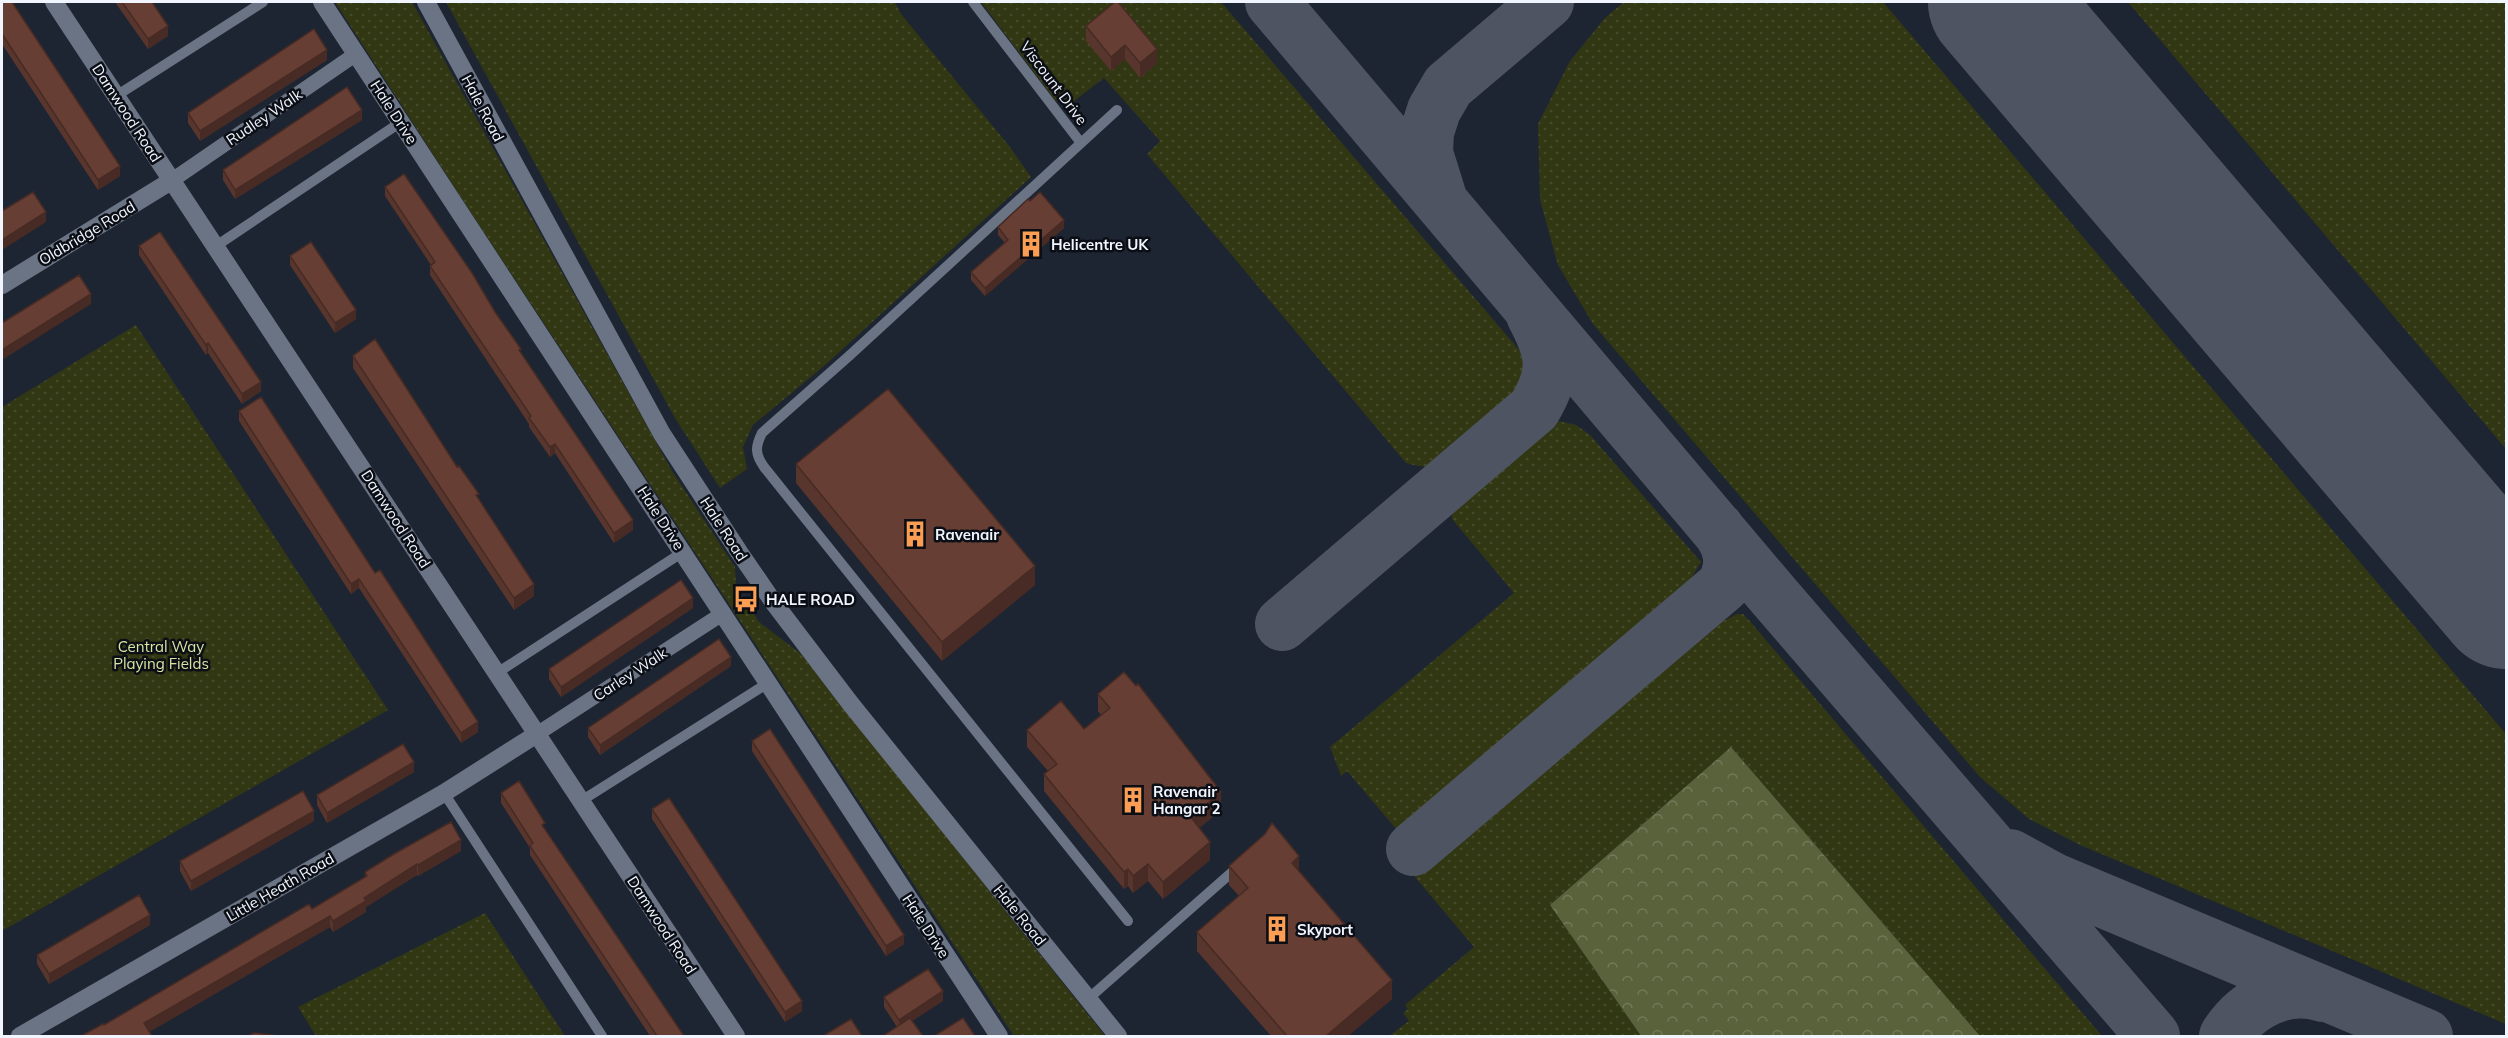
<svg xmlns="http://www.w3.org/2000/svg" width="2508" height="1038" font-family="Mulish,sans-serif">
<defs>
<pattern id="green-dots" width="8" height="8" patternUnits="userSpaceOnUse" patternTransform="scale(1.5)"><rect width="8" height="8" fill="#313712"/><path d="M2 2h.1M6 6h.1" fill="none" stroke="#454b2a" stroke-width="1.8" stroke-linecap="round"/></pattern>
<pattern id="forest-crowns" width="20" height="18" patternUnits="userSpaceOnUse" patternTransform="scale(1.5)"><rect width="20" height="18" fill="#5a623b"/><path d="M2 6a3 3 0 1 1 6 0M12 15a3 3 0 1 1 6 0" fill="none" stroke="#727958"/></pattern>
</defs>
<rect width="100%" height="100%" fill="#1e2532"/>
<!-- green -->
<path fill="url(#green-dots)" d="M335,2H412L672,471L735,567L736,586L759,622L801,654L1105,1036H1014L460,196Z
M446,2H895L901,14L1010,147L1031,177L824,366L753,425L743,447L747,469L720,488L675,418Z
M981,2H1221L1521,352C1524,367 1527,383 1519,397C1510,412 1462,454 1446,462C1433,469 1419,467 1406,463L1147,154L1160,141L1104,78L1070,104L1055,100Z
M1624,2H1883L2506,734V1024L2080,845L2029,819L1980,777L1593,324L1558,265L1540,200L1538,124L1570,61L1605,18Z
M2128,2H2506V449Z
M136,325L388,710L2,931V407Z
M1558,421L1576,425L1590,435L1701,562L1681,595L1650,628L1403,837L1347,771L1341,776L1330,747L1514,593L1452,519C1451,490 1516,442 1540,427C1545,424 1552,423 1558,421Z
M1737,614H1743L1748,619L2102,1036H1980L1731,747L1550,905L1641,1036H1389L1409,1021L1403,1013L1408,1009L1405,1005L1474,947L1409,870L1658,662L1712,627Z
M485,913L565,1036H316L298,1007Z"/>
<!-- forest -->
<path fill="url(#forest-crowns)" d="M1731,747L1980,1036H1641L1550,905Z"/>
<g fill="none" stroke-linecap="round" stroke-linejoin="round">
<!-- taxiway -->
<path stroke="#4e5461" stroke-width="54" d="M1272,2L1773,595L2153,1036
M1440,198L1426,153L1427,132L1434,110L1448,86L1547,2
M1282,624L1534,409C1557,371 1553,353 1533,315
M1413,849L1723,586C1735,564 1731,547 1717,528
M2010,856L2054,880L2426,1036
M2226,1036C2246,1004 2285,983 2323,995"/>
<!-- runway -->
<path stroke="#4e5461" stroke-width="136" d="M1996,2L2506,601"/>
<!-- service -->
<path stroke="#6b7484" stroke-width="10" d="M973,2L1081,143
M116,96L263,2
M1117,110L849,356L762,433C755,447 755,454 764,467L1128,921
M216,246L401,122
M497,673L683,552
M444,793L602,1036
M581,801L768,683
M1088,999L1239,866"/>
<!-- pedestrian -->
<path stroke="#6b7484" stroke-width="15" d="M171,181L356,54
M537,734L722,614"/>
<!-- minor -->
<path stroke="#6b7484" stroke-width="18" d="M54,2L736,1036
M322,2L999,1036
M2,285L171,181
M20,1036L444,793L537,734"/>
<!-- tertiary -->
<path stroke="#6b7484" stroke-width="18" d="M426,2L662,434L739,552L774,603L850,703L1118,1036"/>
</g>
<!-- wall -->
<path fill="#58352d" d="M2,2L120,176L98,190L2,44Z
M115,2H152L168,36L148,49Z
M1115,2L1157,63L1140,78L1125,59L1111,71L1086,41V26Z
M327,60L200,141L188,123V113Z
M362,120L235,199L223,180V170Z
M385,187L495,312L633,530L614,543L555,453L550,457L529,427V424L430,275V266L431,265L385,196Z
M1030,201L1064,228L985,296L971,280V272L1005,243L998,235V227Z
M139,246L261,391L242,404L208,353L206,355L139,255Z
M290,256L356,319L335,333L290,265Z
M353,356L457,467L479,499L534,596L514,610L353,368Z
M239,411L478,732L461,743L359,588L351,594L239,421Z
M796,464L1035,585L942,661L796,483Z
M693,608L561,697L549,679V669Z
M731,666L600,755L588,737V728Z
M1098,694L1221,810L1199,828L1210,860L1163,899L1148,881L1133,893L1128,886L1124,889L1044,791V774L1048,771L1027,747V730L1084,729L1101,715L1098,711Z
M752,741L904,944L886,956L752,751Z
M414,772L327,823L317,805V795Z
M501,793L545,830L684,1036H650L530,855V848L501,803Z
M652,809L802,1011L785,1022L652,819Z
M314,821L191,891L180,871V861Z
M461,851L418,876L417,875L366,907V912L333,932L330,927L149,1032L104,1025L312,909L365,877V872Z
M1229,866L1299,872L1392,999L1348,1036H1271L1197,951V932L1239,896L1229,885Z
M150,925L49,984L37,964V955Z
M884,997L943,1001L912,1021L897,1027L884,1007Z"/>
<!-- shaded-wall -->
<path fill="#472b24" d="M168,26V36L148,49V39Z
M1125,45V59L1111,71V57Z
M1157,49V63L1140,78V63Z
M327,50V60L200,141V131Z
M362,110V120L235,199V190Z
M120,166V176L98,190V180Z
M46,212V222L2,250V240Z
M1064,220V228L985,296V288Z
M91,294V304L2,360V350Z
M356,310V319L335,333V323Z
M208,343V353L206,355V345Z
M261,382V391L242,404V394Z
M555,444V453L550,457V447Z
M633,520V530L614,543V533Z
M1035,566V585L942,661V642Z
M359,579V588L351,594V584Z
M534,584V596L514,610V598Z
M693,598V608L561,697V687Z
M731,657V666L600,755V745Z
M478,722V732L461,743V733Z
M414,762V772L327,823V813Z
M1221,792V810L1191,835V817Z
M314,811V821L191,891V881Z
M461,840V851L418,876V865Z
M1210,842V860L1163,899V882Z
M1299,856V875L1292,863Z
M417,864V875L366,907V912L333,932V921L364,898Z
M1148,864V881L1133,893V876Z
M1128,869V886L1124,889V872Z
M150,915V925L49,984V974Z
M330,916V927L144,1035V1023Z
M904,935V944L886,956V946Z
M1392,980V999L1348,1036H1326Z
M943,991V1001L899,1029V1020Z
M802,1001V1011L785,1022V1012Z"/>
<!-- building -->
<path fill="#663e34" stroke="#472b24" stroke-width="1.5" d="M2,2H12L120,166L98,180L2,34Z
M122,2H152L168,26L148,39Z
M1115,2H1118L1157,49L1140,63L1125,45L1111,57L1086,26Z
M314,29L327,50L200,131L188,113Z
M347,87L362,110L235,190L223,170Z
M404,174L472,273L495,312L521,349L519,350L633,520L614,533L555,444L550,447L529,418L531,416L430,266L435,262L385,187Z
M33,192L46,212L2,240V211Z
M1040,192L1064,220L985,288L971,272L1008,240L998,227L1028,199L1030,201Z
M160,232L261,382L242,394L208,343L206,345L139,246Z
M311,242L356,310L335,323L290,256Z
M79,275L91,294L2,350V323Z
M375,339L457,467L459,466L479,494L476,495L534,584L514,598L353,356Z
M888,389L1035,566L942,642L796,464Z
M261,397L375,573L380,570L478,722L461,733L359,579L351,584L239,411Z
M681,580L693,598L561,687L549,669Z
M719,639L731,657L600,745L588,728Z
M1124,672L1136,686L1138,684L1221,792L1191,817L1210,842L1163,882L1148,864L1133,876L1128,869L1124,872L1044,774L1057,764L1027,730L1061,701L1084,729L1110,708L1098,694Z
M770,729L904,935L886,946L752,741Z
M403,744L414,762L327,813L317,795Z
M519,781L545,823L542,825L684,1036H657L530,846L533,843L501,793Z
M303,791L314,811L191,881L180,861Z
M669,798L802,1001L785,1012L652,809Z
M451,822L461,840L418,865L417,864L364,898L366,901L333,921L330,916L144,1023L152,1036H81L103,1024L104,1025L309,904L312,909L367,876L365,872L394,854Z
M1272,823L1299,856L1292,863L1392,980L1326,1036H1287L1197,932L1248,888L1229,866L1265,834Z
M139,895L150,915L49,974L37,955Z
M928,969L943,991L899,1020L884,997Z
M910,1018L923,1036H883Z
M963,1018L975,1036H934Z
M851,1019L862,1036H823Z
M254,1033L280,1036H248Z"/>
<!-- icons -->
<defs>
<g id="building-bare" transform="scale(2.07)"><path d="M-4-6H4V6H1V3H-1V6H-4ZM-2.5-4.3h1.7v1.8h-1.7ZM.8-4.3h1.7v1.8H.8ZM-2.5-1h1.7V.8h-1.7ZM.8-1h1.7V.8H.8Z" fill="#fc9d54" stroke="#0b0e14" stroke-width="2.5" paint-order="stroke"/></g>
<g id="bus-bare" transform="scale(2.07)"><path d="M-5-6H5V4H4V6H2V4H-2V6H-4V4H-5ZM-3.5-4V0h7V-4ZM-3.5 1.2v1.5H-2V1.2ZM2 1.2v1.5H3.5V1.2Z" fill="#fc9d54" stroke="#0b0e14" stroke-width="2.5" paint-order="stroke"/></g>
</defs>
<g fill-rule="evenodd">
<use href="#building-bare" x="1031" y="244"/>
<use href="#building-bare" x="915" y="534"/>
<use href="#bus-bare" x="746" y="599"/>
<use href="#building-bare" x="1133" y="800"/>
<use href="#building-bare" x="1277" y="929"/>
</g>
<g text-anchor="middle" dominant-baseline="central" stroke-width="5" stroke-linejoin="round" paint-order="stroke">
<!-- street labels -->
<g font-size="15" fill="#f0f5ff" stroke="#0b0e14">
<text transform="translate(1054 83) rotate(53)">Viscount Drive</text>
<text transform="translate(483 108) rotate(62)">Hale Road</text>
<text transform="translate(394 112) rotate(57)">Hale Drive</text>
<text transform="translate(127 113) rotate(57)">Damwood Road</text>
<text transform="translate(264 117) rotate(-34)">Rudley Walk</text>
<text transform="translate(87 233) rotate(-31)">Oldbridge Road</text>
<text transform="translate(661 518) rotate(57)">Hale Drive</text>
<text transform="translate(396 519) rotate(57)">Damwood Road</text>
<text transform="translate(724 529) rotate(57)">Hale Road</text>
<text transform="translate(630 674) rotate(-33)">Carley Walk</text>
<text transform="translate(280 887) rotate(-30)">Little Heath Road</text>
<text transform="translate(1020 915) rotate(51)">Hale Road</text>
<text transform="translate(662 925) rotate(57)">Damwood Road</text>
<text transform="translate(926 926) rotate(57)">Hale Drive</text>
</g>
<!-- poi labels -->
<g font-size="15" font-weight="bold" fill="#f0f5ff" stroke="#0b0e14" text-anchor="start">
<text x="1051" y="244">Helicentre UK</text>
<text x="935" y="534">Ravenair</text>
<text x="766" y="599">HALE ROAD</text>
<text x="1153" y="791">Ravenair<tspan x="1153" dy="17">Hangar 2</tspan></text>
<text x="1297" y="929">Skyport</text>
</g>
<!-- park labels -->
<g font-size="15" fill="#d7e5a2" stroke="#0b0e14">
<text x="161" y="646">Central Way<tspan x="161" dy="17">Playing Fields</tspan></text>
</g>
</g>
<!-- border -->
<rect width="2508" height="1038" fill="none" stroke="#f0f5ff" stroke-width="6"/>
</svg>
